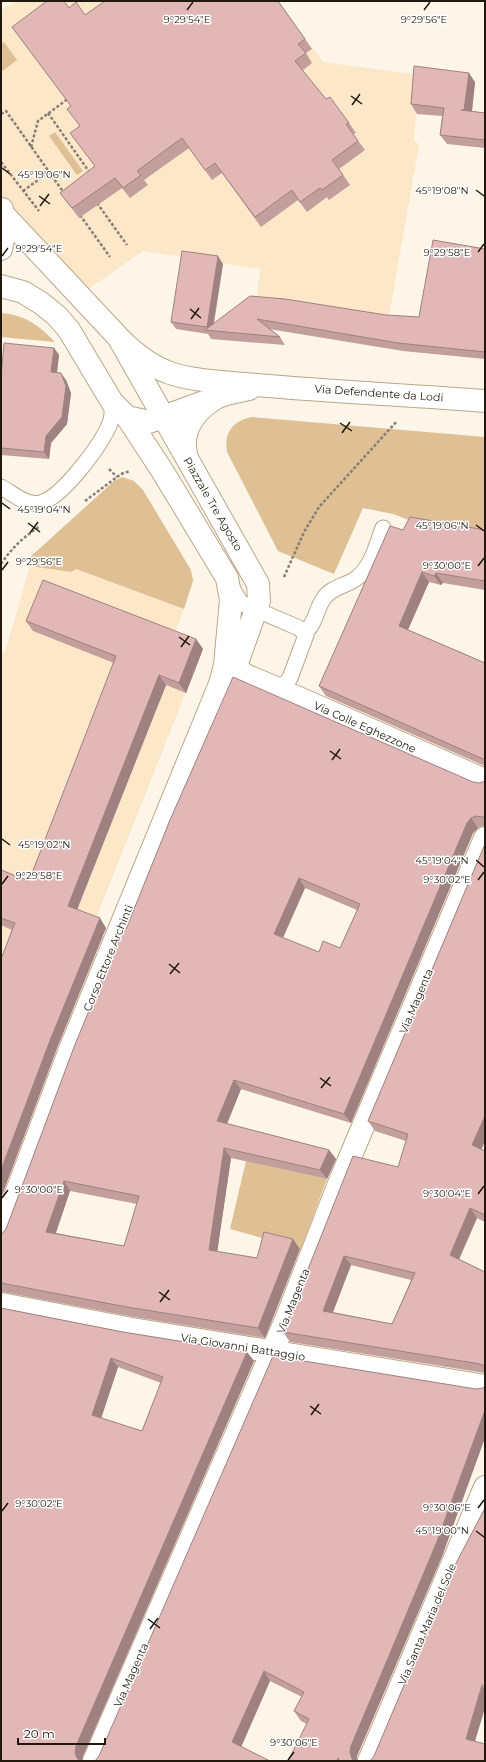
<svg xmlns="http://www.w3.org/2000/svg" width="486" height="1762" font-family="Montserrat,sans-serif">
<rect width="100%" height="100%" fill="#fef5e9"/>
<!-- built -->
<path fill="#fce7c8" d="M18,1H278L323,62L420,75L414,140L419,145L388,322L256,304L260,269L143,251L80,295L1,198V10Z
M30,566L71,572L76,569L184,609L173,638L203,649L77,966L1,996V656L6,649Z"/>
<!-- green -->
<path fill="#dec094" d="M4,42L17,60L1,72V44Z
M55,132L83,171L77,175L49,136Z
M1,313C25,315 39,325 55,342L1,337Z
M252,417L485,437V538L435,530L393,514L363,508L334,574L278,551L227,452C224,433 232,421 252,417Z
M122,477L134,481L143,490L191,570L193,581L184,609L76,569L71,572L30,566L28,559L114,481Z
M246,1161L327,1179L301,1249L230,1229Z"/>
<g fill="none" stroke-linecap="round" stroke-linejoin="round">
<!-- service casing -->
<g stroke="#bba688" stroke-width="17">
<path id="service" d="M1,487C13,493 25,506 40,503C62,498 102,444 110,423C113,416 112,409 112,402
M231,586L239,600L243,604L299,628L306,635L290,678L286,683L276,688
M304,633C316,625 316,608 324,598C332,586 348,586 358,577C372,566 377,543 383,528"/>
</g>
<!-- minor casing -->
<g stroke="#bba688" stroke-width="24">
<path id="minor" d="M120,340L258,584L259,601L237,663L238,669L245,675
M187,458C179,432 194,411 216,398
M232,674L245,675L276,688L485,780
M1,1234L69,1052L220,684L225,665L231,600L227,578L163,472L127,417
M1,1304L132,1329L485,1386
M94,1761L285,1322L340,1181L485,838
M369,1761L485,1487"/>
</g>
<!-- tertiary casing -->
<g stroke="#bba688" stroke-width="24">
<path id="tertiary" d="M4,215L120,339C135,354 150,366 170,373C197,382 228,382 257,385C333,392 409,395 485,401
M1,249L5,230L2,209
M1,286L23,292L41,303L57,316L69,330L112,402L127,417L149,422L226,394L249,389"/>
</g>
<!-- path -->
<path stroke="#877f73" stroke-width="2.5" stroke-dasharray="3 2" stroke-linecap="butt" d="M48,113L90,173
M1,114L6,111L64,193
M31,147L38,121L69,98
M1,162L39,211
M23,191L49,172
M97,203L127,245
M80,215L110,257
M109,469L117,477
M85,501L121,474L130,471
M1,564C11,549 23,537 39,527
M284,577L304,532L319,507L397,421"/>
<!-- service -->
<use href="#service" stroke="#fff" stroke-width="15"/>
<!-- minor -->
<use href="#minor" stroke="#fff" stroke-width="22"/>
<!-- tertiary -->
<use href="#tertiary" stroke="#fff" stroke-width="22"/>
</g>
<!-- wall -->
<path fill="#c29e9d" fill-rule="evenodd" d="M278,1L312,49L306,53L312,63L302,71L326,99L349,123L356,133L353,134L365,150L339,169L350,185L329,200L327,197L307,212L298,200L261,227L222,173L212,180L189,148L144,180L148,185L130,198L122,188L79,218L60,193L95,166L71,106L12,27L69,8L85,15Z
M475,82L472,111L485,113V148L447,144L440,135L442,116L417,114L411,104Z
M485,249V359L403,351L269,329L280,337L285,345L211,339L208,334L176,329L171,322L223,264L214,324L250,296L386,315L419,317Z
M54,348L59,355L57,373L66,380L71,393L67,424L51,443L49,459L1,455V377Z
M403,530H485V590L443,583L441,585L429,582L408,630L485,663V766L326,696L319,686Z
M26,621L196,639L203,649L186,693L166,685L77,909L106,928L57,1048L1,1198V959L12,930L1,925V870L29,881L114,663L33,631Z
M485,781V826H483L478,828L473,833L351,1123L241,1089L227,1124L329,1150L336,1159L327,1179L231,1158L217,1252L257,1258L300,1249L265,1338L134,1317L3,1292H1V1235L6,1229L126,929L473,782L480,783ZM305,888L357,910L340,948L319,952L283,938ZM70,1191L137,1204L124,1246L56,1233Z
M485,844V1141L481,1149L485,1151V1222L477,1218L459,1259L485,1272V1373L290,1342L283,1332L398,1167L406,1141L375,1131L368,1121ZM351,1265L411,1280L392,1324L333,1312Z
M1,1308L123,1332L247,1352L254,1361L83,1756L82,1761H1ZM118,1367L161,1383L142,1431L101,1418Z
M443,1554L357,1756V1761H288L307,1724L301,1721L294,1711L302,1697L270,1681L241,1746L95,1761Z"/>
<!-- shaded-wall -->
<path fill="#9e8180" d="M469,73L475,82L471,120L464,110Z
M218,256L223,264L212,331H209L207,327Z
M54,348L59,355L56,380L51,372Z
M61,373L66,380L71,393L67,424L51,443L49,459L44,452L46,436Z
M422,572L429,582L405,636L399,626Z
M436,573L443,583L441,585L434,576Z
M196,639L203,649L186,693L179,683Z
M159,675L166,685L75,915L68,906Z
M471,818L478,828L473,833L351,1123L344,1114L467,823Z
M299,878L305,888L280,944L274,934Z
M100,918L106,928L57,1048L1,1198V1170L51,1038Z
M234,1080L241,1089L224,1131L217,1121Z
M485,1116V1141L479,1155L472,1145Z
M224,1148L231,1158L216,1260L209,1250Z
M329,1150L336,1159L327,1179L320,1170Z
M64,1181L70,1191L53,1241L46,1232Z
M470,1208L477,1218L457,1264L450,1255Z
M293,1239L300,1249L265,1338L258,1328Z
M344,1256L351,1265L330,1320L323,1311Z
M247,1352L254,1361L83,1756L82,1761H79L75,1753L76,1746Z
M111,1358L118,1367L99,1425L92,1415Z
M485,1410V1438L443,1554L357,1756V1761H354L352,1759L350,1752L351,1746Z
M264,1671L270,1681L239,1752L232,1742Z
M482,1685L485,1689V1708L473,1748L466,1739Z"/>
<!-- building -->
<path fill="#e2b8b7" stroke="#9e8180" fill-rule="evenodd" d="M47,1H64L69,8L76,2L85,15L105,1H278L305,39L298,44L306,53L295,61L326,99L330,97L349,123L346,124L358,141L332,160L343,175L322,190L320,188L300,202L292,190L255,217L215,163L205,170L182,138L137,171L141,175L123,188L115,178L72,208L60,193L95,166L70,133L80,126L67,109L71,106L12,27Z
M414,66L469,73L464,110H461L485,113V140L440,135L444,108L411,104Z
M433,240L485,249V352L398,343L257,319L280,337L205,330L250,296L285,299L386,315L419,317Z
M182,251L218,256L207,327L171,322Z
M4,343L54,348L51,372L61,373L66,386L62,417L46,436L44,452L1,448V377Z
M410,517L485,530V581L436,573L434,576L422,572L399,626L485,663V760L483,759L319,686L390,526L403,530Z
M43,580L196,639L179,683L159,675L68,906L100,918L51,1038L1,1170V959L15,923L1,918V870L29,881L116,656L26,621Z
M233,677L473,782L480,783L485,781V818L483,817L476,816L471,818L467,823L344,1114L234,1080L217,1121L329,1150L320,1170L224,1148L209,1250L257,1258L264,1232L293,1239L258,1328L127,1307L1,1283V1235L6,1229L74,1047L123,928L126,929L170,820ZM299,878L360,904L340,948L323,941L319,952L274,934ZM64,1181L139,1196L124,1246L46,1232Z
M485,844V1116L472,1145L485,1151V1215L470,1208L450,1255L485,1272V1366L480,1364L283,1332L353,1156L398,1167L408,1134L368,1121ZM344,1256L415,1273L392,1324L323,1311Z
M1,1308L123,1332L247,1352L76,1746L75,1753L77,1758L80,1761H1ZM111,1358L163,1377L142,1431L92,1415Z
M273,1356L476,1389L483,1388L485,1386V1410L436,1544L351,1746L350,1752L352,1759L355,1761H340L338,1758L337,1761H288L309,1719L294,1711L304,1692L264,1671L232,1742L270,1761H95L99,1756Z
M485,1508V1686L482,1685L466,1739L485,1744V1761H370L374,1756L455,1565Z"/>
<!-- ticks -->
<path fill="none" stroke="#21190e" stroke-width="1.5" d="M187,10L193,2M424,10L430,2M351,96L362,104M352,105L360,94M2,168L10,174M476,190L484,196M39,196L50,204M40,206L49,194M478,252L484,244M2,256L8,248M190,309L201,318M191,319L199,308M340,423L352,431M342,433L350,422M2,503L10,509M28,523L40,532M476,525L484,531M30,533L38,522M478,566L484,558M2,570L8,562M179,637L190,645M181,647L189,636M330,751L341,759M332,760L340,749M2,839L10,845M476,860L484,867M478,880L484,872M2,884L8,876M169,964L180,973M170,974L179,963M320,1078L331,1086M321,1088L330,1077M478,1194L484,1186M2,1198L8,1190M159,1292L170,1300M160,1302L169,1290M310,1406L321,1414M311,1415L319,1404M478,1508L484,1500M2,1511L8,1503M476,1531L484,1537M148,1619L160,1628M150,1629L158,1618M288,1760L294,1752"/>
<g text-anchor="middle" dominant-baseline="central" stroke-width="3" stroke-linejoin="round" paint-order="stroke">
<!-- street labels -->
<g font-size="11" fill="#21190e" stroke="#fff">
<text transform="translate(379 393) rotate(4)">Via Defendente da Lodi</text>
<text transform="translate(213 504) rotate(60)">Piazzale Tre Agosto</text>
<text transform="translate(365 727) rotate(24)">Via Colle Eghezzone</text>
<text transform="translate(108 958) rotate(-68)">Corso Ettore Archinti</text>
<text transform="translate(416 1001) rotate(-67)">Via Magenta</text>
<text transform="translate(293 1301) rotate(-68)">Via Magenta</text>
<text transform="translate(243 1347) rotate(9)">Via Giovanni Battaggio</text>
<text transform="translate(427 1624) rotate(-67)">Via Santa Maria del Sole</text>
<text transform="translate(131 1675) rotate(-66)">Via Magenta</text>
</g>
</g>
<g font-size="10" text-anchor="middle" fill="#21190e" stroke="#fff" stroke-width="3" stroke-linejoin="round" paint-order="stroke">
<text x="187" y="23">9°29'54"E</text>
<text x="424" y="23">9°29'56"E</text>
<text x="44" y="178">45°19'06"N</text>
<text x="442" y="194">45°19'08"N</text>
<text x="39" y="252">9°29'54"E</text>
<text x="447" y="256">9°29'58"E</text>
<text x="44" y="513">45°19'04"N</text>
<text x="442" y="529">45°19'06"N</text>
<text x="39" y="565">9°29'56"E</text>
<text x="447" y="569">9°30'00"E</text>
<text x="44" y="848">45°19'02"N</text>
<text x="442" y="864">45°19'04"N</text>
<text x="39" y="879">9°29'58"E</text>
<text x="447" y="883">9°30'02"E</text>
<text x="39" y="1193">9°30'00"E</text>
<text x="447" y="1197">9°30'04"E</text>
<text x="39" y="1507">9°30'02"E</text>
<text x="447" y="1511">9°30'06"E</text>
<text x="442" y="1534">45°19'00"N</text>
<text x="294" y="1746">9°30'06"E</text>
</g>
<!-- border -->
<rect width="486" height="1762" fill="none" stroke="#21190e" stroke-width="4"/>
<!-- scale -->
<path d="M18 1738v6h87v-6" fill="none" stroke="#21190e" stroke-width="2"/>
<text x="24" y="1738" font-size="12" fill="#21190e" stroke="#ffffff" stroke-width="3" paint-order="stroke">20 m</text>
</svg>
